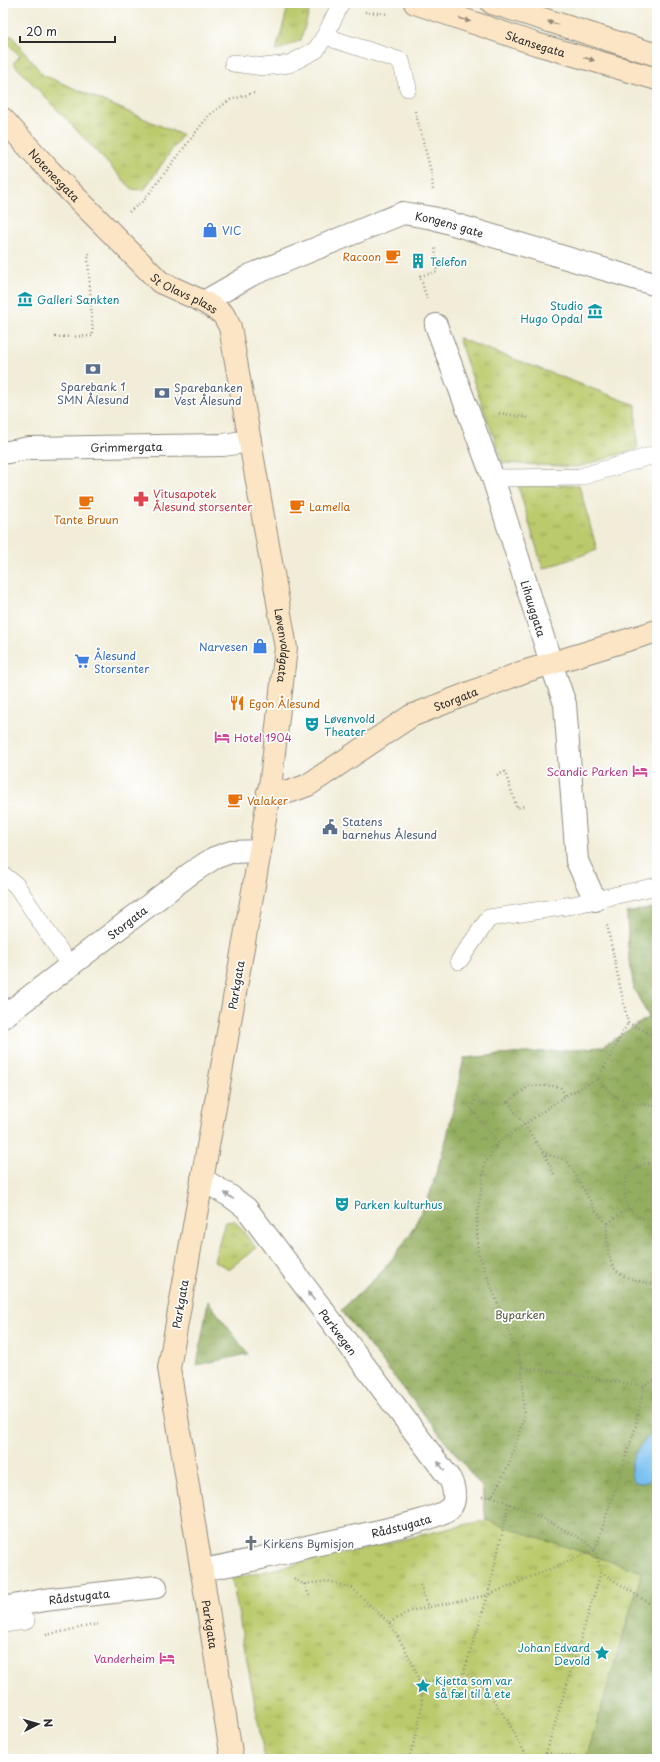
<svg xmlns="http://www.w3.org/2000/svg" width="660" height="1762" font-family="'Playpen Sans',sans-serif">
<defs>
<pattern id="grass-tufts" width="24" height="20" patternUnits="userSpaceOnUse"><rect width="24" height="20" fill="#bbca6c"/><path d="M3 7l-1-3M5 7V3M7 7l1-3M15 17l-1-3M17 17v-4M19 17l1-3" fill="none" stroke="#98a459"/></pattern>
<pattern id="forest-crowns" width="20" height="18" patternUnits="userSpaceOnUse"><rect width="20" height="18" fill="#94ae60"/><path d="M2 6a3 3 0 1 1 6 0M12 15a3 3 0 1 1 6 0" fill="none" stroke="#798e4f"/></pattern>
</defs>
<rect width="100%" height="100%" fill="#fff"/>
<filter id="ink" filterUnits="userSpaceOnUse"><feTurbulence type="fractalNoise" baseFrequency=".025" numOctaves="2"/><feDisplacementMap in="SourceGraphic" scale="8" xChannelSelector="R" yChannelSelector="G"/><feConvolveMatrix kernelMatrix="1 2 1 2 8 2 1 2 1" color-interpolation-filters="sRGB"/></filter>
<filter id="wash" filterUnits="userSpaceOnUse"><feTurbulence type="fractalNoise" baseFrequency=".012" numOctaves="4" result="noise"/><feDisplacementMap in="SourceGraphic" scale="16" xChannelSelector="R" yChannelSelector="G"/><feGaussianBlur stdDeviation="0.9" result="paint"/><feColorMatrix in="noise" values="0 0 0 0 0 0 0 0 0 0 0 0 0 0 0 0 0 1.4 0 .05"/><feComposite in="paint" operator="in"/></filter>
<g filter="url(#wash)">
<rect width="100%" height="100%" fill="#f1edd8"/>
<!-- grass -->
<path fill="url(#grass-tufts)" stroke="#737a4c" d="M289,3H311V5L301,40L276,51Z
M11,35L43,75L182,135L144,190L132,189L13,63L20,56L4,40Z
M458,338L636,405L637,449L578,467L503,463Z
M579,485L597,550L543,569L518,486Z
M654,908L657,920L642,1572L586,1759H265L232,1579L486,1520L482,1487L341,1310L377,1277L393,1258L411,1233L430,1194L447,1137L464,1058L602,1047L649,1017L634,989L628,946L627,913Z
M234,1220L256,1248L229,1269L214,1261L225,1221Z"/>
<!-- forest -->
<path fill="url(#forest-crowns)" stroke="#606c46" d="M654,908L657,920V1759H586L642,1572L486,1520L482,1487L341,1310L377,1277L393,1258L411,1233L430,1194L447,1137L464,1058L602,1047L649,1017L634,989L628,946L627,913Z
M208,1301L248,1354L197,1365Z"/>
<!-- water -->
<path fill="#79c0f1" stroke="#52768e" d="M657,1430V1474C652,1478 646,1484 640,1483C628,1483 630,1463 634,1456C639,1447 648,1435 657,1430Z"/>
</g>
<g filter="url(#ink)">
<g fill="none" stroke-linecap="round" stroke-linejoin="round">
<!-- lane casing -->
<g stroke="#8e8c82" stroke-width="18">
<path id="lane" d="M326,34L336,40L401,61L408,88
M233,63L264,67L289,64L316,50L326,34L341,3
M493,478L580,477L657,454
M3,875L16,885L70,966
M459,961L489,918L573,905L657,886
M3,1624L26,1621"/>
</g>
<!-- street casing -->
<g stroke="#8e8c82" stroke-width="24">
<g id="street">
<path id="s1" d="M204,302L251,275L403,213L433,218L657,285"/>
<path id="s2" d="M436,325L493,478L551,663L565,704L577,861L595,900"/>
<path id="s3" d="M3,453L29,448L223,445L250,441"/>
<path id="s4" d="M3,1017L191,873L214,858L231,852L260,851"/>
<path id="s5" d="M202,1570C223,1566 244,1562 265,1557C285,1553 304,1547 324,1543C346,1538 438,1521 450,1508C457,1501 454,1487 450,1479L246,1208L230,1196L202,1179"/>
<path id="s6" d="M3,1608L44,1600L156,1587"/>
</g>
</g>
<!-- secondary casing -->
<g stroke="#8e8c82" stroke-width="24">
<g id="secondary">
<path id="s7" d="M415,3L536,44L657,79"/>
<path d="M492,3L657,55"/>
<path id="s8" d="M3,119L50,171L160,282L204,302L223,314L230,327L286,648L271,779L260,851L169,1368L232,1759"/>
<path id="s9" d="M268,792H289L308,785L411,716L523,672L657,631"/>
</g>
</g>
<!-- path -->
<path stroke="#8e8c82" stroke-width="2.5" stroke-dasharray="1 3" stroke-linecap="butt" d="M365,12L389,14
M415,111L432,175L433,190
M129,212L145,199L209,115L230,100L254,93
M427,299L420,276L437,272L435,247
M55,337L93,336L88,259L90,251
M3,341H4
M499,413L529,418
M497,775L505,772L517,808L524,806
M607,925L628,1023L657,1037
M598,1079C614,1103 631,1103 657,1106
M536,1142L545,1154L567,1160L596,1211L607,1224
M498,1143L471,1109L475,1101L495,1105L508,1102L529,1086H555L561,1088L565,1096
M545,1155L554,1174
M657,1163C611,1160 615,1225 657,1219
M628,1208L607,1224C607,1238 606,1263 618,1272C628,1280 645,1282 657,1285
M522,1367L478,1252L477,1218L485,1163L498,1143L565,1096L598,1079L628,1023
M492,1496C510,1504 588,1537 595,1551C598,1557 599,1566 601,1572L546,1753L541,1759
M482,1497L492,1496L509,1465L524,1418L522,1367L644,1386
M601,1572L649,1603
M294,1579L304,1584L328,1581L352,1588L389,1623L410,1611L488,1595L509,1503
M304,1584L310,1597
M420,1585L428,1607
M389,1623C405,1649 426,1679 421,1711C419,1727 413,1743 409,1759
M46,1635L98,1624
M420,1682L454,1679L464,1672
M546,1753L579,1757L583,1759
M528,1759L507,1720L485,1688L464,1672L488,1595L595,1550L635,1429L644,1386L657,1378"/>
<!-- lane -->
<use href="#lane" stroke="#fff" stroke-width="17"/>
<!-- street -->
<use href="#street" stroke="#fff" stroke-width="22"/>
<!-- secondary -->
<use href="#secondary" stroke="#fce5c4" stroke-width="22"/>
<!-- path-bridge -->
<path stroke="#8e8c82" stroke-width="2.5" stroke-dasharray="1 3" stroke-linecap="butt" d="M508,1102L536,1142"/>
</g>
<!-- one-way arrows -->
<defs><path id="oneway-solid" d="M-6-.8H1V-3.2L6.5 0L1 3.2V.8H-6Z"/></defs>
<g fill="#948878">
<use href="#oneway-solid" transform="translate(465 20) rotate(19)"/>
<use href="#oneway-solid" transform="translate(553 23) rotate(-162)"/>
<use href="#oneway-solid" transform="translate(589 59) rotate(16)"/>
</g>
<g fill="#a0a0a0">
<use href="#oneway-solid" transform="translate(229 1196) rotate(-146)"/>
<use href="#oneway-solid" transform="translate(311 1296) rotate(-127)"/>
<use href="#oneway-solid" transform="translate(441 1466) rotate(-127)"/>
</g>
</g>
<!-- icons -->
<defs>
<g id="shop-bare" transform="scale(1.2)"><path d="M-5-2.5h2.3a2.7 3.5 0 0 1 5.4 0H5L5.5 6h-11ZM-1.5-2.5h3a1.5 2.3 0 0 0-3 0Z" fill="#3f7fe0" stroke="#fff" stroke-width="2.5" paint-order="stroke"/></g>
<g id="cafe-bare" transform="scale(1.2)"><path d="M-5.5-4.5H6V0H3Q3 3.5 0 3.5H-2.5Q-5.5 3.5-5.5 0ZM3-3.2v2h1.7v-2ZM-6 4.5H4V6H-6Z" fill="#e8710a" stroke="#fff" stroke-width="2.5" paint-order="stroke"/></g>
<g id="building-bare" transform="scale(1.2)"><path d="M-4-6H4V6H1V3H-1V6H-4ZM-2.5-4.3h1.7v1.8h-1.7ZM.8-4.3h1.7v1.8H.8ZM-2.5-1h1.7V.8h-1.7ZM.8-1h1.7V.8H.8Z" fill="#0f9aa8" stroke="#fff" stroke-width="2.5" paint-order="stroke"/></g>
<g id="museum-bare" transform="scale(1.2)"><path d="M0-6L6-3V-2H-6V-3ZM-5-1h2V3h-2ZM-1-1h2V3h-2ZM3-1h2V3H3ZM-6 4H6V6H-6Z" fill="#0f9aa8" stroke="#fff" stroke-width="2.5" paint-order="stroke"/></g>
<g id="bank-bare" transform="scale(1.2)"><path d="M-6-4H6V4H-6ZM0-2.3a2.3 2.3 0 1 0 0 4.6a2.3 2.3 0 1 0 0-4.6Z" fill="#5c6f8a" stroke="#fff" stroke-width="2.5" paint-order="stroke"/></g>
<g id="pharmacy-bare" transform="scale(1.2)"><path d="M-2-6h4v4h4v4h-4v4h-4v-4h-4v-4h4Z" fill="#e0444e" stroke="#fff" stroke-width="2.5" paint-order="stroke"/></g>
<g id="supermarket-bare" transform="scale(1.2)"><path d="M-6-5.5h2.5l.6 2H6L4.5 2H-2.5L-4.4-4H-6ZM-1.5 3.2a1.3 1.3 0 1 0 .1 0ZM3 3.2a1.3 1.3 0 1 0 .1 0Z" fill="#3f7fe0" stroke="#fff" stroke-width="2.5" paint-order="stroke"/></g>
<g id="restaurant-bare" transform="scale(1.2)"><path d="M-5-6h1v4h1v-4h1v4h1v-4h1v5L-1.5 .5V6h-2V.5L-5-1ZM5-6V6H3V1.5H1.5Q1.5-4 5-6Z" fill="#e8710a" stroke="#fff" stroke-width="2.5" paint-order="stroke"/></g>
<g id="theatre-bare" transform="scale(1.2)"><path d="M-5-5.5Q0-4 5-5.5V0Q5 5 0 6Q-5 5-5 0ZM-3.3-2.5H-1v1.5H-3.3ZM1-2.5H3.3v1.5H1ZM-2.8 1Q0 5.5 2.8 1Z" fill="#0f9aa8" stroke="#fff" stroke-width="2.5" paint-order="stroke"/></g>
<g id="hotel-bare" transform="scale(1.2)"><path d="M-6-4.5h1.5V1H6V5H4.5V3h-9V5H-6ZM-4 0a1.8 1.8 0 1 1 3.6 0ZM.5 0V-2.5h3Q6-2.5 6 0Z" fill="#d1479c" stroke="#fff" stroke-width="2.5" paint-order="stroke"/></g>
<g id="civic-bare" transform="scale(1.2)"><path d="M-.6-6.5H3V-4.5H.6V-3L4-1V1h2V6H-6V1h2V-1L-.6-3ZM-1.2 2.5V6h2.4V2.5Z" fill="#5c6f8a" stroke="#fff" stroke-width="2.5" paint-order="stroke"/></g>
<g id="church-bare" transform="scale(1.2)"><path d="M-1.2-6h2.4v3.5h3.3v2.4h-3.3V6h-2.4V-.1h-3.3v-2.4h3.3Z" fill="#6b7280" stroke="#fff" stroke-width="2.5" paint-order="stroke"/></g>
<g id="sight-bare" transform="scale(1.2)"><path d="M0-6L1.8-2.2L6-1.7L2.9 1.2L3.7 5.4L0 3.3L-3.7 5.4L-2.9 1.2L-6-1.7L-1.8-2.2Z" fill="#0f9aa8" stroke="#fff" stroke-width="2.5" paint-order="stroke"/></g>
</defs>
<g fill-rule="evenodd">
<use href="#shop-bare" x="210" y="230"/>
<use href="#cafe-bare" x="393" y="256"/>
<use href="#building-bare" x="418" y="261"/>
<use href="#museum-bare" x="25" y="299"/>
<use href="#museum-bare" x="595" y="311"/>
<use href="#bank-bare" x="93" y="369"/>
<use href="#bank-bare" x="162" y="393"/>
<use href="#pharmacy-bare" x="141" y="499"/>
<use href="#cafe-bare" x="86" y="502"/>
<use href="#cafe-bare" x="297" y="506"/>
<use href="#shop-bare" x="260" y="646"/>
<use href="#supermarket-bare" x="82" y="661"/>
<use href="#restaurant-bare" x="237" y="703"/>
<use href="#theatre-bare" x="312" y="724"/>
<use href="#hotel-bare" x="222" y="737"/>
<use href="#hotel-bare" x="640" y="771"/>
<use href="#cafe-bare" x="235" y="800"/>
<use href="#civic-bare" x="330" y="827"/>
<use href="#theatre-bare" x="342" y="1204"/>
<use href="#church-bare" x="251" y="1543"/>
<use href="#sight-bare" x="602" y="1653"/>
<use href="#hotel-bare" x="167" y="1658"/>
<use href="#sight-bare" x="423" y="1686"/>
</g>
<g text-anchor="middle" dominant-baseline="central" stroke-width="3.5" stroke-linejoin="round" paint-order="stroke">
<!-- street labels -->
<g font-size="11" fill="#2b2b2b" stroke="#fff">
<text stroke="none"><textPath href="#s7" startOffset="127">Skansegata</textPath></text>
<text stroke="none"><textPath href="#s8" startOffset="76">Notenesgata</textPath></text>
<text stroke="none"><textPath href="#s1" startOffset="266">Kongens gate</textPath></text>
<text stroke="none"><textPath href="#s8" startOffset="253">St Olavs plass</textPath></text>
<text stroke="none"><textPath href="#s3" startOffset="124">Grimmergata</textPath></text>
<text stroke="none"><textPath href="#s2" startOffset="300">Lihauggata</textPath></text>
<text stroke="none"><textPath href="#s8" startOffset="635">Løvenvoldgata</textPath></text>
<text stroke="none"><textPath href="#s9" startOffset="213">Storgata</textPath></text>
<text stroke="none"><textPath href="#s4" startOffset="156">Storgata</textPath></text>
<text transform="translate(236 985) rotate(-80)">Parkgata</text>
<text transform="translate(180 1304) rotate(-80)">Parkgata</text>
<text transform="translate(338 1332) rotate(53)">Parkvegen</text>
<text stroke="none"><textPath href="#s5" startOffset="204">Rådstugata</textPath></text>
<text stroke="none"><textPath href="#s6" startOffset="77">Rådstugata</textPath></text>
<text stroke="none"><textPath href="#s8" startOffset="1627">Parkgata</textPath></text>
</g>
<!-- shop labels -->
<g font-size="11" fill="#366cbe" stroke="#fff" text-anchor="start">
<text x="222" y="230">VIC</text>
<text x="248" y="646" text-anchor="end">Narvesen</text>
<text x="94" y="655">Ålesund<tspan x="94" dy="13">Storsenter</tspan></text>
</g>
<!-- food labels -->
<g font-size="11" fill="#c56008" stroke="#fff" text-anchor="start">
<text x="381" y="256" text-anchor="end">Racoon</text>
<text x="309" y="506">Lamella</text>
<text x="86" y="519" text-anchor="middle">Tante Bruun</text>
<text x="249" y="703">Egon Ålesund</text>
<text x="247" y="800">Valaker</text>
</g>
<!-- culture labels -->
<g font-size="11" fill="#0d838f" stroke="#fff" text-anchor="start">
<text x="430" y="261">Telefon</text>
<text x="37" y="299">Galleri Sankten</text>
<text x="583" y="305" text-anchor="end">Studio<tspan x="583" dy="13">Hugo Opdal</tspan></text>
<text x="324" y="718">Løvenvold<tspan x="324" dy="13">Theater</tspan></text>
<text x="354" y="1204">Parken kulturhus</text>
<text x="590" y="1647" text-anchor="end">Johan Edvard<tspan x="590" dy="13">Devold</tspan></text>
<text x="435" y="1680">Kjetta som var<tspan x="435" dy="13">så fæl til å ete</tspan></text>
</g>
<!-- service labels -->
<g font-size="11" fill="#4e5e75" stroke="#fff" text-anchor="start">
<text x="93" y="386" text-anchor="middle">Sparebank 1<tspan x="93" dy="13">SMN Ålesund</tspan></text>
<text x="174" y="387">Sparebanken<tspan x="174" dy="13">Vest Ålesund</tspan></text>
<text x="342" y="821">Statens<tspan x="342" dy="13">barnehus Ålesund</tspan></text>
</g>
<!-- health labels -->
<g font-size="11" fill="#be3a42" stroke="#fff" text-anchor="start">
<text x="153" y="493">Vitusapotek<tspan x="153" dy="13">Ålesund storsenter</tspan></text>
</g>
<!-- hotel labels -->
<g font-size="11" fill="#b23c85" stroke="#fff" text-anchor="end">
<text x="234" y="737" text-anchor="start">Hotel 1904</text>
<text x="628" y="771">Scandic Parken</text>
<text x="155" y="1658">Vanderheim</text>
</g>
<!-- park labels -->
<g font-size="11" fill="#565b3e" stroke="#fff">
<text x="520" y="1314">Byparken</text>
</g>
<!-- worship labels -->
<g font-size="11" fill="#5b616d" stroke="#fff" text-anchor="start">
<text x="263" y="1543">Kirkens Bymisjon</text>
</g>
</g>
<!-- margin -->
<rect width="660" height="1762" fill="none" stroke="#fff" stroke-width="16"/>
<!-- north arrow -->
<g transform="translate(38 1724) rotate(84)" stroke="#ffffff" stroke-width="3" paint-order="stroke">
<path d="M0-3L7 15L0 10L-7 15Z" fill="#2b2b2b"/>
<text y="-6" font-size="11" font-weight="bold" text-anchor="middle" fill="#2b2b2b">N</text>
</g>
<!-- scale -->
<path d="M20 36v6h95v-6" fill="none" stroke="#2b2b2b" stroke-width="2"/>
<text x="26" y="36" font-size="12" fill="#2b2b2b" stroke="#ffffff" stroke-width="3" paint-order="stroke">20 m</text>
</svg>
